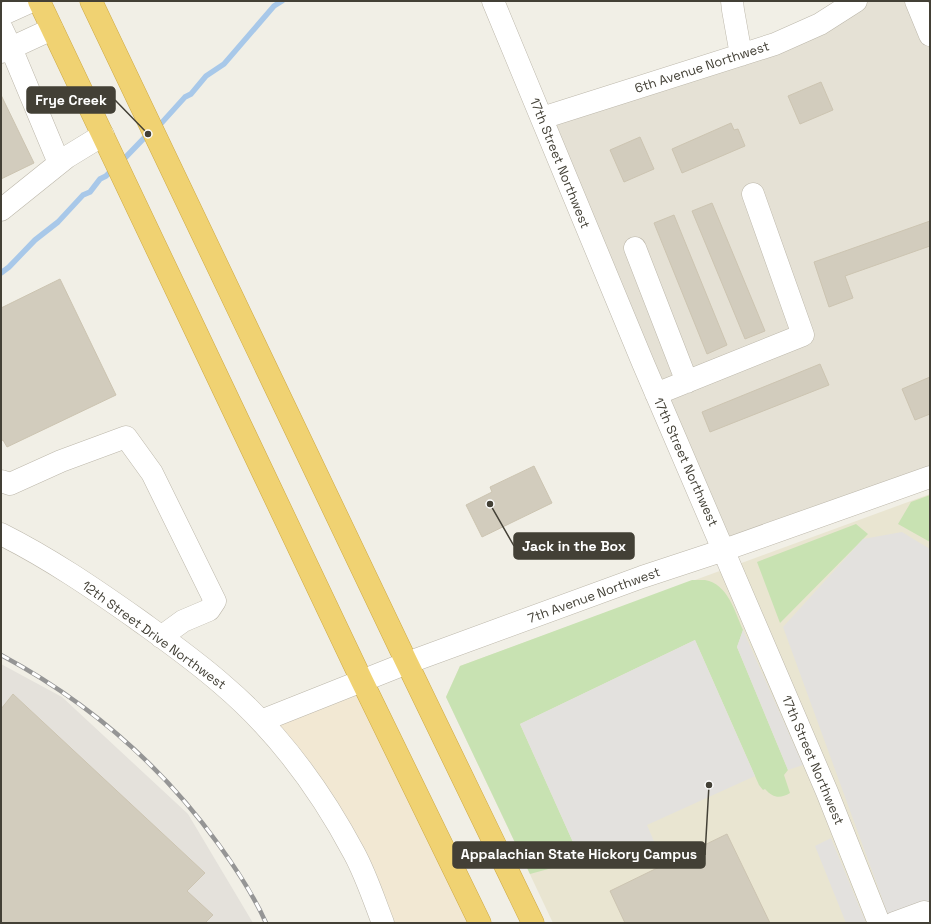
<svg xmlns="http://www.w3.org/2000/svg" width="931" height="924" font-family="'Space Grotesk',sans-serif">
<rect width="100%" height="100%" fill="#f1efe6"/>
<!-- residential -->
<path fill="#e5e1d5" d="M856,1H930V477L724,550L542,118L775,44Z"/>
<!-- commercial -->
<path fill="#f2e8d3" d="M362,681L480,923H383L370,888L261,721Z"/>
<!-- industrial -->
<path fill="#e4e1db" d="M1,664L62,697L188,814L253,923H1Z"/>
<!-- education -->
<path fill="#e9e5d1" d="M930,494V923H553L446,697L460,666Z"/>
<!-- green -->
<path fill="#c8e2b2" d="M930,495V542L898,524L911,502Z
M856,524L868,534L780,623L757,562Z
M692,580C696,580 701,580 705,580C728,584 735,612 743,630L737,647L788,770L784,775L790,793C780,799 773,798 765,789L763,790L759,785L695,640L520,724L581,860L530,874L446,697L460,666Z"/>
<!-- parking -->
<path fill="#e3e1de" d="M902,532L930,549V923H891L783,627L863,539Z
M743,630L803,765L788,770L737,647Z
M695,640L755,776L647,825L656,846L606,867L599,852L581,860L520,724Z
M831,838L866,923H846L815,846Z"/>
<g fill="none" stroke-linecap="round" stroke-linejoin="round">
<!-- stream -->
<path stroke="#a8c8e9" stroke-width="5.5" d="M157,128L185,97L191,94L206,76L224,64L274,6L282,1
M121,162L148,134
M1,273L9,267L35,240L58,222L83,195L90,192L100,179L106,176L113,169"/>
</g>
<!-- building -->
<path fill="#d2ccbd" stroke="#ccc4b1" d="M821,82L833,110L800,124L788,96Z
M1,95L34,163L1,179Z
M731,123L734,130L738,129L745,146L682,173L672,149Z
M640,137L654,169L624,182L610,150Z
M712,203L765,331L745,339L692,211Z
M674,215L727,345L707,354L654,223Z
M930,221V246L845,276L853,298L829,307L814,262Z
M60,279L116,395L7,447L3,440L1,441V308Z
M820,364L829,385L710,432L702,412Z
M930,377V414L915,420L902,389Z
M534,466L552,503L482,537L466,505L492,492L490,487Z
M13,694L205,873L187,891L213,915L205,923H1V709Z
M727,834L770,923H625L610,891Z"/>
<g fill="none" stroke-linecap="round" stroke-linejoin="round">
<!-- minor casing -->
<g stroke="#bcb7aa" stroke-width="23">
<path id="minor" d="M493,1L643,363L827,792L879,923
M732,1L733,10L741,55
M916,1L930,35
M1,15L32,1
M1,27L11,48L52,29
M1,52L11,48L59,163
M542,118L775,44L820,24L856,1
M1,210L67,157L103,135
M635,248L687,382
M656,394L803,335L753,194
M1,481L10,484L61,461L126,437L152,473L215,601L209,610L183,621L161,637
M1,534C49,558 93,588 137,619C166,640 196,661 223,685C277,731 321,791 354,853C366,875 374,900 383,923
M261,721L407,663L642,577L724,550L930,477
M894,923L924,912L928,923"/>
</g>
<!-- highway casing -->
<g stroke="#cea943" stroke-width="23">
<path id="highway" d="M39,1L362,681L480,923
M91,1L407,663L533,923"/>
</g>
<!-- minor -->
<use href="#minor" stroke="#fff" stroke-width="22"/>
<!-- highway -->
<use href="#highway" stroke="#f0d272" stroke-width="22"/>
<!-- rail casing -->
<g stroke="#959595" stroke-width="4.5">
<path id="rail" d="M1,655C87,701 162,766 219,845C237,870 254,896 266,923"/>
</g>
<!-- rail -->
<use href="#rail" stroke="#fff" stroke-width="3" stroke-dasharray="9" stroke-linecap="butt"/>
</g>
<g text-anchor="middle" dominant-baseline="central" stroke-width="3" stroke-linejoin="round" paint-order="stroke">
<!-- street labels -->
<g font-size="13" fill="#434036" stroke="#fff">
<text transform="translate(702 67) rotate(-18)">6th Avenue Northwest</text>
<text transform="translate(560 163) rotate(68)">17th Street Northwest</text>
<text transform="translate(686 462) rotate(66)">17th Street Northwest</text>
<text transform="translate(594 595) rotate(-20)">7th Avenue Northwest</text>
<text transform="translate(154 635) rotate(36)">12th Street Drive Northwest</text>
<text transform="translate(813 760) rotate(67)">17th Street Northwest</text>
</g>
</g>
<!-- callouts -->
<path fill="none" stroke="#434036" stroke-width="1.5" d="M148 134L115 100M490 504L514 546M709 785L705 855"/>
<g fill="#434036" stroke="#fff" stroke-width="1.5">
<circle cx="148" cy="134" r="4"/>
<circle cx="490" cy="504" r="4"/>
<circle cx="709" cy="785" r="4"/>
</g>
<g fill="#434036" stroke="#434036" stroke-width="1.5">
<rect x="27" y="87" width="88" height="26" rx="4"/>
<rect x="514" y="533" width="120" height="26" rx="4"/>
<rect x="453" y="842" width="252" height="26" rx="4"/>
</g>
<g font-size="14" text-anchor="middle" font-weight="bold" fill="#fff">
<text x="71" y="105">Frye Creek</text>
<text x="574" y="551">Jack in the Box</text>
<text x="579" y="859">Appalachian State Hickory Campus</text>
</g>
<!-- border -->
<rect width="931" height="924" fill="none" stroke="#434036" stroke-width="4"/>
</svg>
